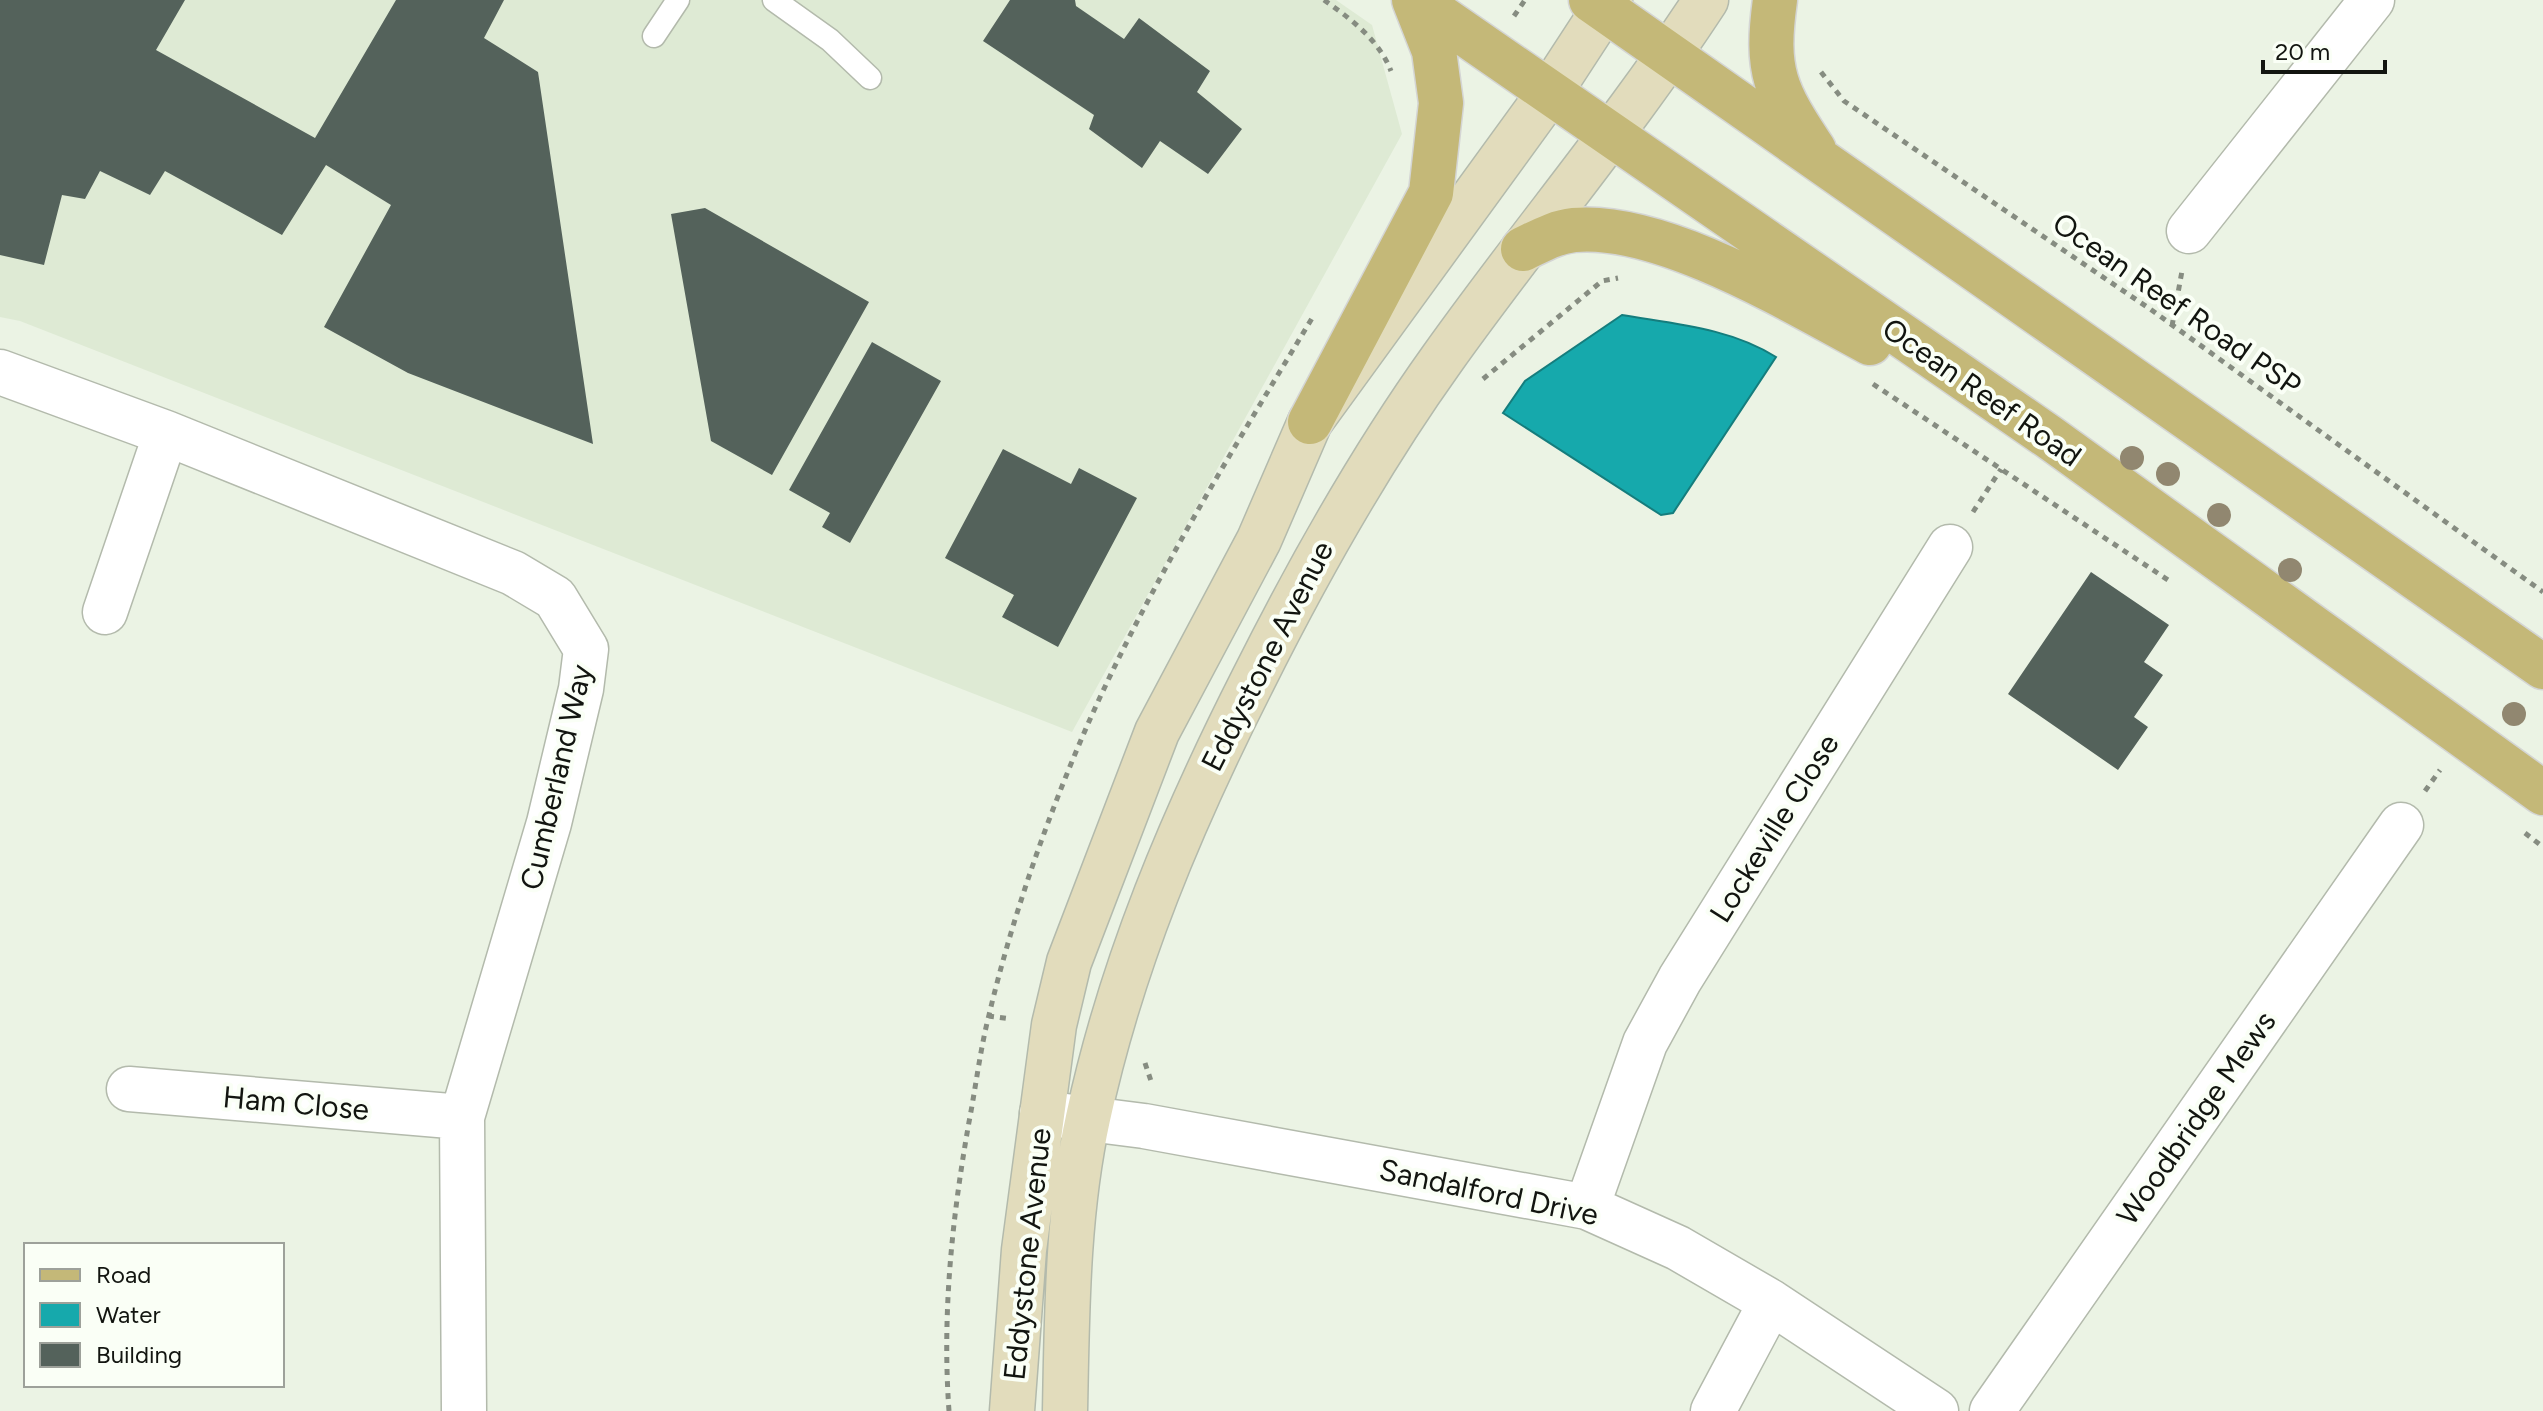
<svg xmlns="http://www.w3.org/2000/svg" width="2543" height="1411" font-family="Figtree,sans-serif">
<rect width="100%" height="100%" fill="#ebf3e4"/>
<!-- built -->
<path fill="#deead4" d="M0,0H1336L1372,25L1402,134L1072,732L20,321L0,317Z"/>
<!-- water -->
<path fill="#16a9ac" stroke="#157d7d" stroke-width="2" d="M1622,315C1675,324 1730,328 1776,357L1673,513L1661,515L1503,413L1525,381Z"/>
<!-- building -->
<path fill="#54625b" d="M0,0H185L156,50L315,138L396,0H504L484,38L538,72L593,444L408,373L324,327L391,205L326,165L282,235L165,171L150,195L100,171L85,199L62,195L44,265L0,255Z
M1010,0H1075L1076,6L1124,39L1139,18L1210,71L1197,92L1242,129L1208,174L1160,141L1142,168L1089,129L1094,115L983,41Z
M705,208L869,302L772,475L711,441L671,214Z
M872,342L941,381L850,543L822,527L830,513L789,490Z
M1003,449L1071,484L1079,468L1137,498L1058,647L1002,617L1014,595L945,558Z
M2091,572L2169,625L2144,662L2163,675L2134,717L2148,727L2118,770L2008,694Z"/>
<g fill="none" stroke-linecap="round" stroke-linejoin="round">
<!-- lane casing -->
<g stroke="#b3baac" stroke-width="25">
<path id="lane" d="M774,0L830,40L870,78
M654,36L678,0"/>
</g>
<!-- street casing -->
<g stroke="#b3baac" stroke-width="47">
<path id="street" d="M2189,231L2372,0
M0,372L166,433L513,573L555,598L586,649L581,689L549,823L462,1117L464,1411
M105,612L166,433
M129,1089L462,1117
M1042,1113L1144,1126L1587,1207L1678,1248L1771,1302L1936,1411
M1587,1207L1645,1043L1680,979L1950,547
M1713,1411L1771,1302
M1992,1411L2401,825"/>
</g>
<!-- secondary casing -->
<g stroke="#b3baac" stroke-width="47">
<path id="secondary" d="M1012,1411L1024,1250L1054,1025L1069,962L1157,732L1259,540L1310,422L1550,92L1610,0
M1065,1411C1067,1313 1067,1214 1088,1118C1121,964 1182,820 1253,680C1309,568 1369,461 1442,359C1528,238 1625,124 1706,0"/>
</g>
<!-- primary casing -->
<g stroke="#d4d5d4" stroke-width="47">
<path id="primary" d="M1416,0L2049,437L2543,793
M1591,0L2543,667
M1775,0C1765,72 1775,91 1814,150
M1523,249C1540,241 1555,232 1574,230C1662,222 1793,302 1870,343
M1310,422L1431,193L1441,103L1434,51L1414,0"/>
</g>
<!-- path -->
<path stroke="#868c81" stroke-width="5" stroke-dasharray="6 6" stroke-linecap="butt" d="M1324,0C1351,19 1379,40 1391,71
M1514,16L1525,0
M1821,72L1844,101L2150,309L2543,592
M2172,326L2182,271
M1483,379L1602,281L1618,278
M1873,384L2168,580
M1973,512L2001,469
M2425,791L2440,770
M2525,833L2543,847
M988,1016L1011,1019
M1145,1063L1152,1084
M949,1411C942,1314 952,1218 969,1122C976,1086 980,1050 989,1015C1013,914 1049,812 1091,717C1154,577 1235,446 1314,315"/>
<!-- lane -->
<use href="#lane" stroke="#fff" stroke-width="22"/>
<!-- street -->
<use href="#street" stroke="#fff" stroke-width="44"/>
<!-- secondary -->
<use href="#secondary" stroke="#e2dcbc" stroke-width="44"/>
<!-- primary -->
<use href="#primary" stroke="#c4b878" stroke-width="44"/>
</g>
<!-- trees -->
<g fill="#918770">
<circle cx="2132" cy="458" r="12"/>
<circle cx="2168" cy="474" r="12"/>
<circle cx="2219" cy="515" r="12"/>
<circle cx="2290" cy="570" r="12"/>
<circle cx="2514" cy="714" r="12"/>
</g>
<g text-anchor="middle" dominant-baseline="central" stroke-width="8" stroke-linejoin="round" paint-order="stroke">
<!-- street labels -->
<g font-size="30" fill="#121510" stroke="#fafff6">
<text transform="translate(2177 304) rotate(35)">Ocean Reef Road PSP</text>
<text transform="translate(1982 392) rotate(35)">Ocean Reef Road</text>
<text transform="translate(1267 656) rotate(-63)">Eddystone Avenue</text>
<text transform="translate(556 777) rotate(-77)">Cumberland Way</text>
<text transform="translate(1774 828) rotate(-58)">Lockeville Close</text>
<text transform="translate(296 1103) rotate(5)">Ham Close</text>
<text transform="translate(2196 1118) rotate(-55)">Woodbridge Mews</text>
<text transform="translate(1489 1192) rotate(12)">Sandalford Drive</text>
<text transform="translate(1027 1254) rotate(-84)">Eddystone Avenue</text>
</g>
</g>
<!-- legend -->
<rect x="24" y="1243" width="260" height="144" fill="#fafff6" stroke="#9da19a" stroke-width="2"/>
<rect x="40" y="1269" width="40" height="12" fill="#c4b878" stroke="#9da19a" stroke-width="2"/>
<text x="96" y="1283" font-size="24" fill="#121510">Road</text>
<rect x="40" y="1303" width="40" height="24" fill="#16a9ac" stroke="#9da19a" stroke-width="2"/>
<text x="96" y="1323" font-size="24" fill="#121510">Water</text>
<rect x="40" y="1343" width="40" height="24" fill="#54625b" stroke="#9da19a" stroke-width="2"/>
<text x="96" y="1363" font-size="24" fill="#121510">Building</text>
<!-- scale -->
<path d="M2263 60v12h122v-12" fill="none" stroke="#121510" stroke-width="4"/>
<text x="2275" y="60" font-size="24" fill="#121510" stroke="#fafff6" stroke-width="6" paint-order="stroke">20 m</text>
</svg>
